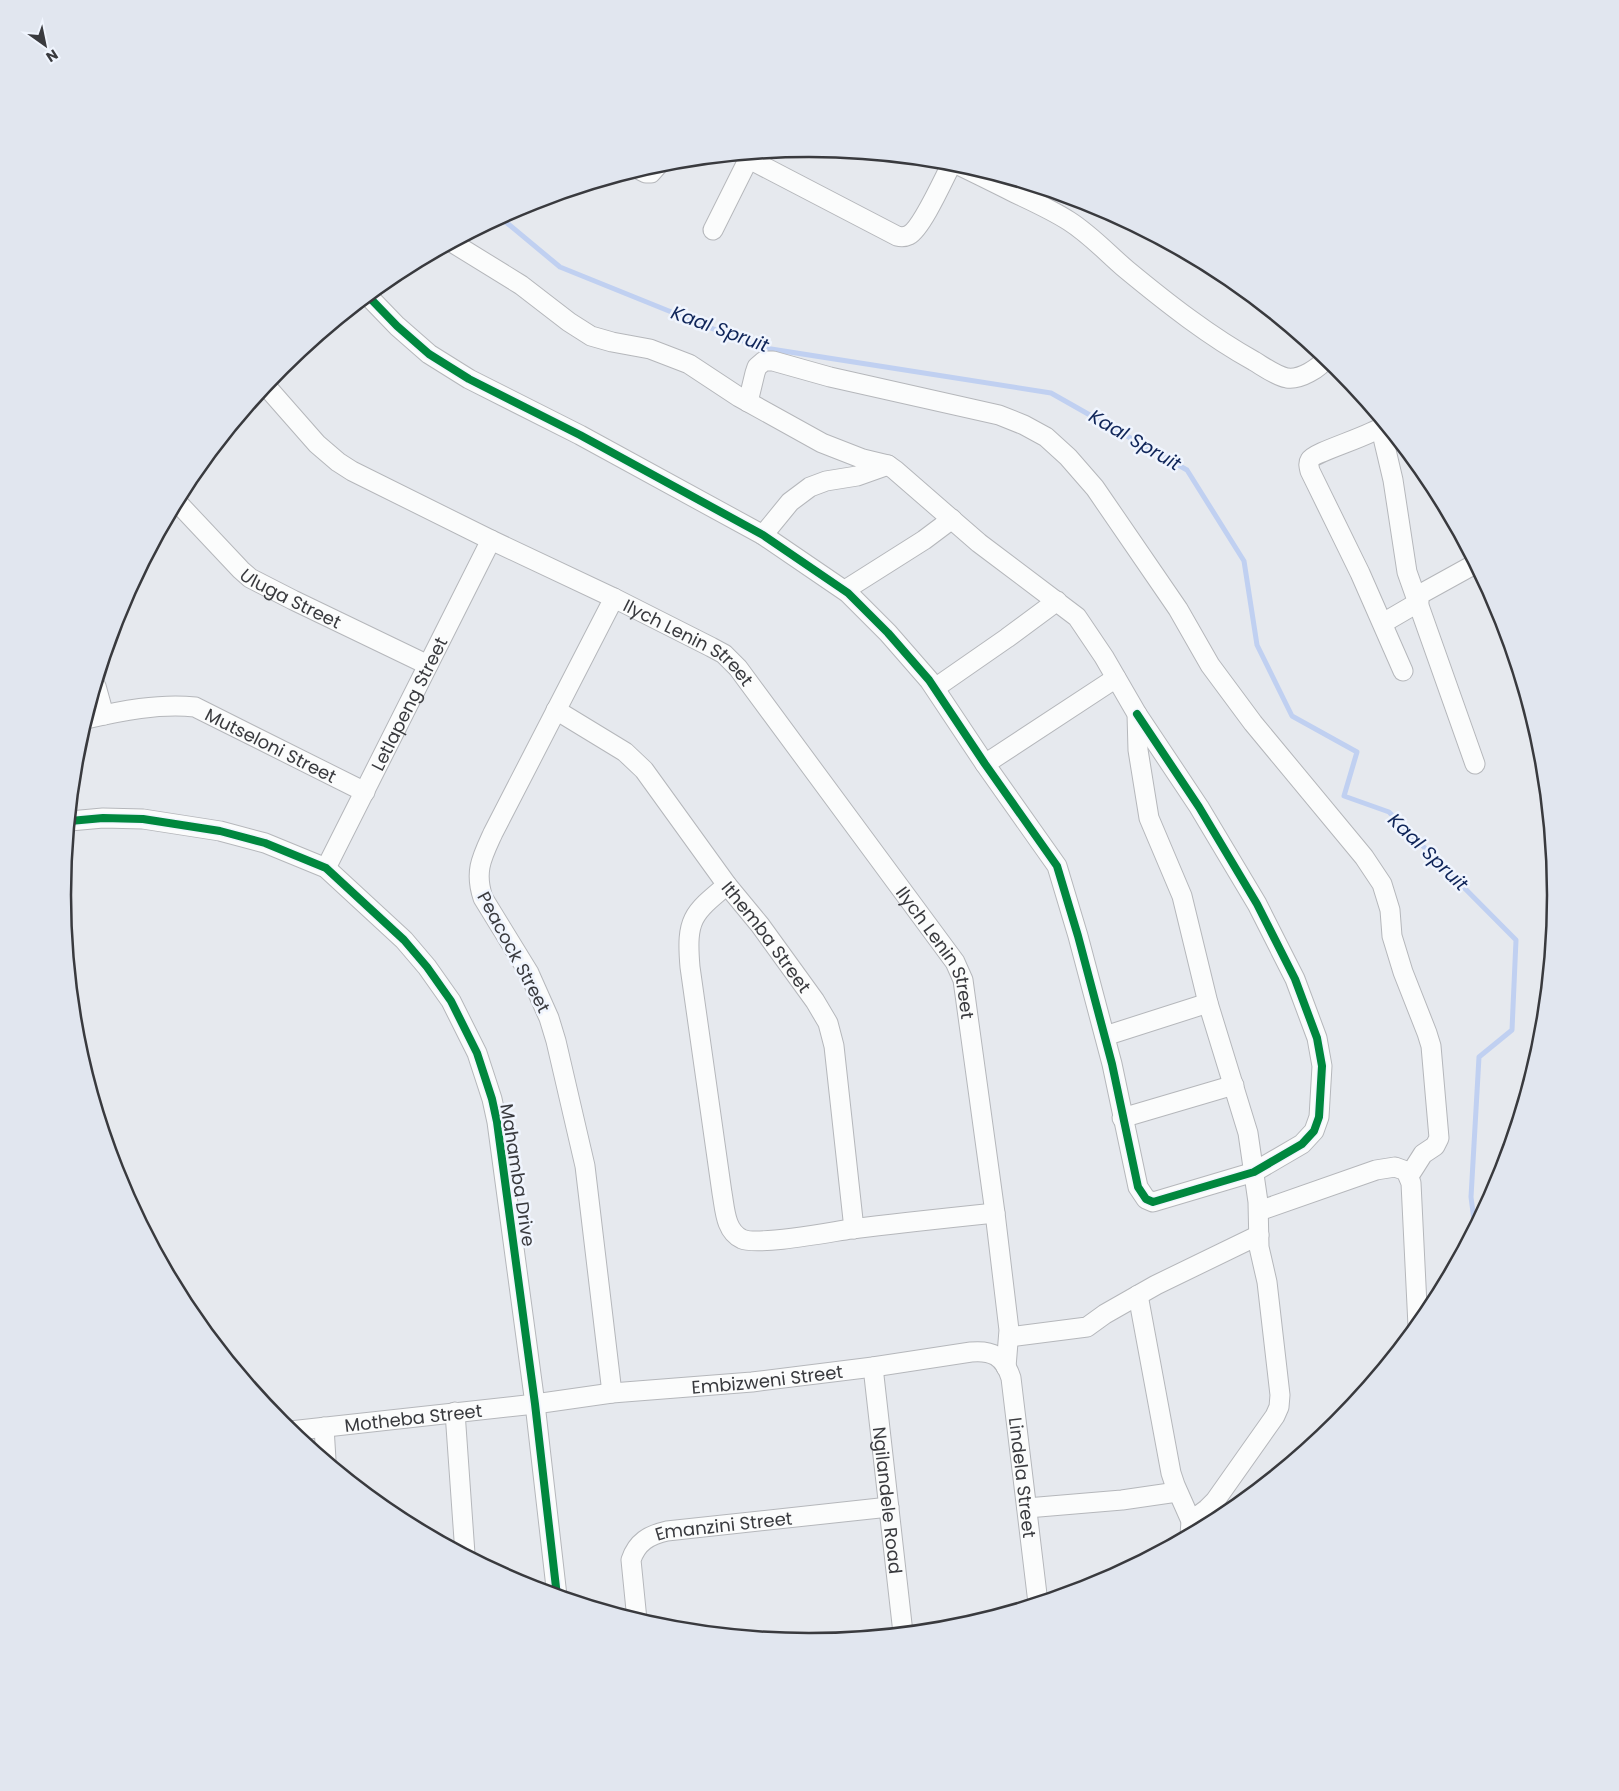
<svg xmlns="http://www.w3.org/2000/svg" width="1619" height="1791" font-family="Poppins,sans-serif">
<rect width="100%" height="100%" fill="#e6e9ee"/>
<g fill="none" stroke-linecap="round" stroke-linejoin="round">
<!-- stream -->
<path stroke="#c0d0f1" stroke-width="5" d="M501,218L560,267L758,347L1051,393L1187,470L1244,561L1257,645L1292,716L1357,752L1344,796L1389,812L1516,940L1512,1030L1479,1057L1471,1197L1475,1228"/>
<!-- street casing -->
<g stroke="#b5b7bb" stroke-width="21">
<g id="street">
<path d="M749,159L897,236C901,237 905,237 909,235C922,228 944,178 952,163"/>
<path d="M954,163C975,173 995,183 1015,193C1034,202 1052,210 1069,221C1091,235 1108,254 1127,270C1167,303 1209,336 1254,361C1264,367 1276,376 1287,378C1300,380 1320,368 1326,358"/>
<path d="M640,170L646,173H651L659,164"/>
<path d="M713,230L751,154"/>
<path d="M453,243L521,285L569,322L591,336L612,342L650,349L689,364L739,397L822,443L863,459L888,465L895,470L979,543L1077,617L1104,657L1137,714L1138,750L1149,818L1182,896L1208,1003L1248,1133L1258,1202L1259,1247L1267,1282L1280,1395L1279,1407L1275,1416L1215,1501L1207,1509L1191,1521"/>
<path d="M368,296L397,326L429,354L469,379L580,435L763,535L848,593L888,633L929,680L985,764L1057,866L1078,936L1112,1064L1138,1187L1146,1199L1153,1202L1254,1172L1302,1144L1314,1131L1319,1117L1322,1066L1317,1038L1295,979L1257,904L1199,807L1137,714"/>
<path id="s1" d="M266,386L317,444L338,462L352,471L491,540L614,598L711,647L724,654L738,668L955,962L963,980L995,1213L1009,1330L1006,1367"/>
<path d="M748,402L755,373L757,367L764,361H773L830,377L999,415L1024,425L1046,437L1068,457L1095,488L1178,609L1210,665L1253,723L1364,857L1382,884L1390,910L1392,936L1403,972L1427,1033L1431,1046L1439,1138L1435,1146L1423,1154L1409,1176"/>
<path d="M1385,425C1371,436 1314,452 1310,460C1308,463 1309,467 1310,471L1360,573L1403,671"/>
<path d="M1381,429L1393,480L1407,572L1475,764"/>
<path id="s2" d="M177,502L241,570L250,578L293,600L428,665"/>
<path d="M763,535L790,502L810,487L826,481L857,476L888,465"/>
<path d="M845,590L924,540L952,519"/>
<path d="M1417,596L1475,564"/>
<path d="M1383,623L1419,602"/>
<path d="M96,686L104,715"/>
<path d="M935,688L1007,638L1057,601"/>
<path id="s3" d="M556,710L625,752L644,770L727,885L760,925L815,1001L828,1023L834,1046L854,1229"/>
<path id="s4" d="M86,719C120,711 160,703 195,707L365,792"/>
<path d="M985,764L1116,678"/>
<path d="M70,821L103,818L143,819L220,831L265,843L326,868L404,940L427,967L451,1001L477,1053L492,1099L497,1122L535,1404L557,1596"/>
<path id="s5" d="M326,868L491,540"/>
<path d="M727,885C692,914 686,919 690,967L722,1193C725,1209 725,1231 742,1239C758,1246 830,1232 851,1229C899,1223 947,1218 995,1213"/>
<path d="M1105,1036L1208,1003"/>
<path d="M1122,1118L1234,1085"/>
<path d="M1259,1211L1376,1170L1395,1167L1406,1171L1411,1183L1418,1326"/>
<path d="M1138,1295L1171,1473L1175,1485L1191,1521L1190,1535"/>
<path d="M1009,1337L1087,1327L1105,1314L1156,1285L1259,1235"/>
<path id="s6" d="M873,1367L903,1633"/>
<path d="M612,1393L585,1166L556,1041L549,1018L529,973L483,898C474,871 482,857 493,833L614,598"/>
<path d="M455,1412L465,1554"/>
<path d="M324,1427L326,1460"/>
<path id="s7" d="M290,1431L535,1404L612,1393L752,1382L873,1367L971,1352C992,1350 1004,1356 1011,1378L1038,1603"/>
<path d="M1027,1508L1122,1500L1177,1492"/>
<path id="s8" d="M637,1620L631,1560C637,1542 649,1535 667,1531L889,1507"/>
</g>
</g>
<!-- street -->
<use href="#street" stroke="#fbfcfc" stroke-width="19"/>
<!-- cycleway casing -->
<g stroke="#f0f5fe" stroke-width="11">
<path id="cycleway" d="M368,296L397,326L429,354L469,379L580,435L763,535L848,593L888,633L929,680L985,764L1057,866L1078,936L1112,1064L1138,1187L1146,1199L1153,1202L1254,1172L1302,1144L1314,1131L1319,1117L1322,1066L1317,1038L1295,979L1257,904L1199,807L1137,714
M70,821L103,818L143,819L220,831L265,843L326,868L404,940L427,967L451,1001L477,1053L492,1099L497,1122L535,1404L557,1596"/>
</g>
<!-- cycleway -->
<use href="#cycleway" stroke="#00873e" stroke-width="8"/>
</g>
<g text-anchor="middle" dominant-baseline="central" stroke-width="5" stroke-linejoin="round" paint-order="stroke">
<!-- street labels -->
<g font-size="18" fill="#393a3e" stroke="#f0f5fe">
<text stroke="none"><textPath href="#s2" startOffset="151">Uluga Street</textPath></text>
<text stroke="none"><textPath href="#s1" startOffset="500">Ilych Lenin Street</textPath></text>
<text stroke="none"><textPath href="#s5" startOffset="184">Letlapeng Street</textPath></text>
<text stroke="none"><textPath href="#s4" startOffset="195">Mutseloni Street</textPath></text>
<text stroke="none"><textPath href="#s3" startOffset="314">Ithemba Street</textPath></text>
<text transform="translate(514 952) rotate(62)">Peacock Street</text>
<text stroke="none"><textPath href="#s1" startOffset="905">Ilych Lenin Street</textPath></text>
<text transform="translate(518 1175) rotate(81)">Mahamba Drive</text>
<text stroke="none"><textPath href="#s7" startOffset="480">Embizweni Street</textPath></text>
<text stroke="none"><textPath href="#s7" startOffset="124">Motheba Street</textPath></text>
<text stroke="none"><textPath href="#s7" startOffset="839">Lindela Street</textPath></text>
<text stroke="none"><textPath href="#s6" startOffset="134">Ngilandele Road</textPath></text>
<text stroke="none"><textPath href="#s8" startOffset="166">Emanzini Street</textPath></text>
</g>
<!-- water labels -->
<g font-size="19" font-style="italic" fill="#0f2559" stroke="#f0f5fe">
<text transform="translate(720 329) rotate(20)">Kaal Spruit</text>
<text transform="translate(1135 440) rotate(30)">Kaal Spruit</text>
<text transform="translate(1428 852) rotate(44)">Kaal Spruit</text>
</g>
</g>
<!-- crop -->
<path d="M0 0H1619V1791H0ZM71 895a738 738 0 1 1 1476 0a738 738 0 1 1-1476 0Z" fill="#e1e6ef" fill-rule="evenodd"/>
<path fill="none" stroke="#393a3e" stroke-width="2.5" d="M71 895a738 738 0 1 1 1476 0a738 738 0 1 1-1476 0Z"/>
<!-- north arrow -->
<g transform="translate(45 45) rotate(147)" stroke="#f0f5fe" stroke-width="4" paint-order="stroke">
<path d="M0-4L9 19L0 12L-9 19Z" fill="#393a3e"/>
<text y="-8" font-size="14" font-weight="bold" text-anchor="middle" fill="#393a3e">N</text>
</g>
</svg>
